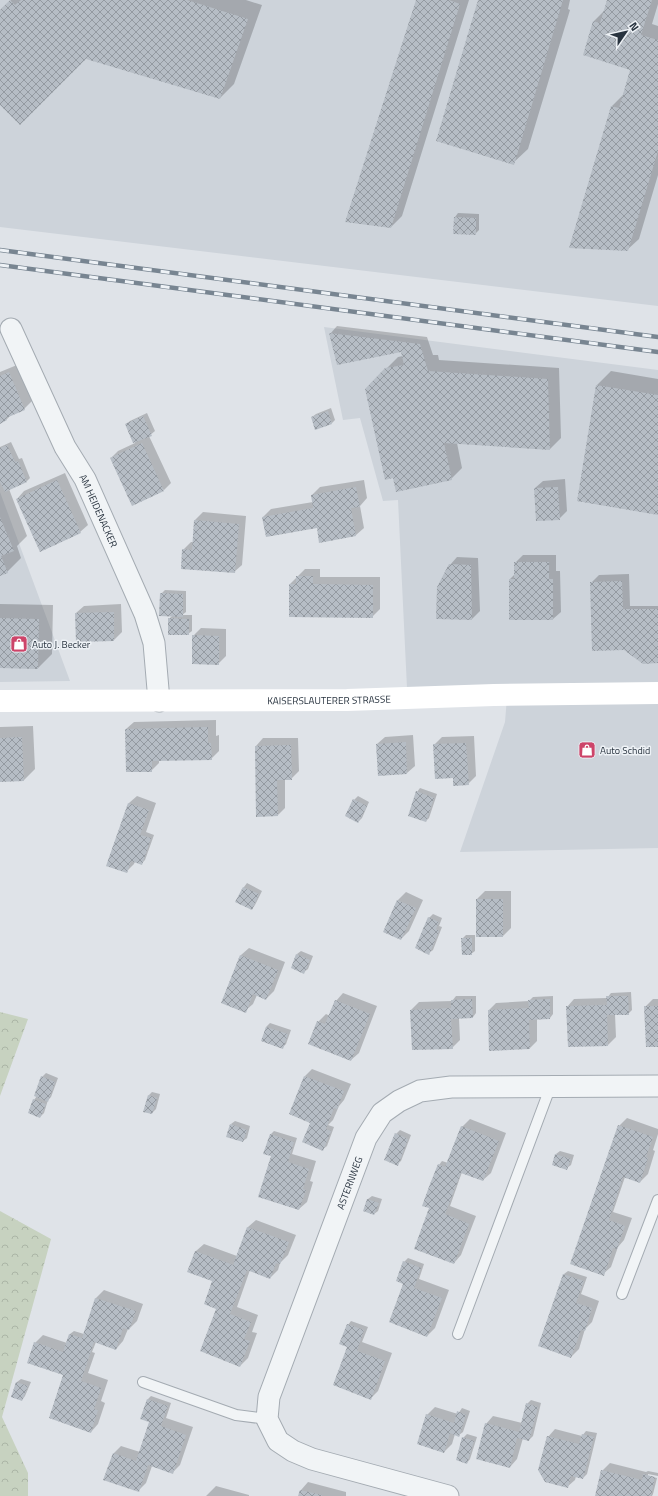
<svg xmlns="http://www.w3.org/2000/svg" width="658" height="1496" font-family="'Titillium Web',sans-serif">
<defs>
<pattern id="park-crowns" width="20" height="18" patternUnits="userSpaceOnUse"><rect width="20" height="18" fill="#c7d2c0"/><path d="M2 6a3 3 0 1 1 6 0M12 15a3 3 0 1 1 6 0" fill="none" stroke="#abb5a6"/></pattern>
<pattern id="building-cross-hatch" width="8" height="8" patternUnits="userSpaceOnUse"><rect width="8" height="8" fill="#b6bdc5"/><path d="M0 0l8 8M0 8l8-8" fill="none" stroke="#949aa1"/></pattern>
</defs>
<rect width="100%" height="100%" fill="#dfe3e8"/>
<!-- built -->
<path fill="#cdd3da" d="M0,0H658V306L0,227Z
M324,327L658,370V848L460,852L505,722L508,685L407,688L398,500L383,501L360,418L343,420Z
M0,492L70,681L0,682Z"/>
<!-- park -->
<path fill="url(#park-crowns)" d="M0,1012L28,1019L0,1096Z
M0,1211L51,1239L2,1417L28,1473V1496H0Z"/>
<!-- shadow -->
<path fill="#0003" d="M11,0H246L262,5L234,84L220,98L86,58L0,104V10Z
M417,0H469L402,216L391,227Z
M479,0H570L568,9L570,10L528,149L513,163Z
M608,0H658V4L652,24L658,26V175L639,239L627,250L570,247L612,106L623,95L632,69L584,54L594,21L605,10Z
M458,213L479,214V230L475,234L455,217Z
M337,326L427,337L433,355H438L439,360L559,368L561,438L550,449L457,443L462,468L451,479L386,369L398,357L403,356L401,351L330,334Z
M17,365L32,401L24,409L12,414L7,419L0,422V372Z
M611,371L658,379V514L578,501L597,385Z
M331,408L335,420L332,423L312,417L316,414Z
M147,413L155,431L149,436L171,483L164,490L111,458L118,451L135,443L126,424L130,421Z
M11,442L19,459L22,458L30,478L27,481L9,489L27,536L17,546L21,558L7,572L0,575V447Z
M65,473L88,525L80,532L17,499L24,491Z
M565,479L567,511L559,519L535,488L543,481Z
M364,480L367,498L360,506L364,528L356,535L317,527L263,517L271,509L313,502L312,495L320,487Z
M203,512L246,516L242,565L234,572L183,550L191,542H193L195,520Z
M523,555H556V571H560L561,612L553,619L510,579L515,574V563Z
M457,557L478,558L480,611L472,619L450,565Z
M305,569H320V577H380V609L372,617L290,584Z
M629,574L630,606H658V662L591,583L599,575Z
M165,590L186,591V612L182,615H192V631L188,634L169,619L173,615L161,594Z
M0,604L53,605L52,654L38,668L0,667Z
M121,604L122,632L114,640L76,613L84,606Z
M201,628L226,629V656L218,664L193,636Z
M216,720V736L219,735V751L211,759L159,760V763L151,771L126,729L134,722Z
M33,726L35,769L24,780L0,781V727Z
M413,735L415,766L407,773L379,775L377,744L385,737Z
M474,736L476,776L468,784L453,777L434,745L442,737Z
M263,738H298L299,771L291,779H285V808L277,816L256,746Z
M420,788L437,794L429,818L426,821L417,792Z
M137,796L156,803L146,832L154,835L145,860L142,863L135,861L134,864L126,872L129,803Z
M358,796L369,802L362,818L358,822L354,800Z
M247,883L262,891L255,905L252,909L236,902L244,887Z
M485,891H511V928L503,936H477V899Z
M406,892L423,900L409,931L401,939L384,932L398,900Z
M433,914L442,918L439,926L442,927L433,950L429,953V918Z
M466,935H475V951L471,954L462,939Z
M249,948L285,962L274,991L266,999L257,995L253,1004L245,1011L241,955Z
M301,951L313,956L308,969L304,972L297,954Z
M631,992L632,1010L628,1014H615L616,1037L608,1045L567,1007L574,999L607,998L611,993Z
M343,993L377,1006L359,1053L351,1060L318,1022L326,1014L330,1016L336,1001Z
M456,996H476V1013L473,1017L459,1018L460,1040L452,1048L411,1010L419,1002L452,1001Z
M553,996V1014L550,1018H537V1041L530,1048L489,1010L496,1003L529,1001L533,997Z
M653,999H658V1046L645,1007Z
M270,1023L291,1030L286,1044L282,1048L262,1041L266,1027Z
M312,1069L351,1084L344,1100L339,1106L333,1120L328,1125L334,1127L327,1146L323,1149L305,1076Z
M46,1073L58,1078L51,1097L48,1100L44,1113L40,1117L34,1100L37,1096L42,1077Z
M152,1092L160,1094L156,1109L152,1113L149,1095Z
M627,1118L658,1129V1134L653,1150L655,1151L648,1174L640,1182L625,1177L613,1212L632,1218L624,1240L618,1247L611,1267L603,1274L572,1263L619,1126Z
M470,1119L506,1133L491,1173L483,1180L462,1172L450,1206L476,1216L461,1255L454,1263L431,1208L439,1165L442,1161L448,1163L462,1127Z
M235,1121L250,1126L247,1138L243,1141L231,1124Z
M400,1130L411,1135L401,1161L397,1164L396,1134Z
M274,1131L297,1138L292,1154L316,1161L310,1181L313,1182L307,1202L299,1209L272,1157L271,1134Z
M560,1151L574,1155L571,1165L567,1168L556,1154Z
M372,1196L382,1199L378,1211L374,1214L364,1210L368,1199Z
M256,1220L296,1235L288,1255L280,1263L278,1270L270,1278L250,1270L237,1307L258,1315L252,1332L257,1333L248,1358L240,1366L217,1309L214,1281L189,1271L196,1251L204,1244L237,1256L248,1227Z
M408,1258L424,1264L419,1279L449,1290L435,1328L427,1336L404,1262Z
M568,1271L587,1277L581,1294L599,1301L592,1322L585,1329L579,1349L571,1357L564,1274Z
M104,1290L143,1304L137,1321L129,1329H128L123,1341L116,1349L96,1342L92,1352L95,1353L88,1373L108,1380L101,1401L105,1403L98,1424L91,1432L65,1375L35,1343L43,1335L67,1343L70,1334L74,1331L84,1334L96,1298Z
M351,1321L368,1327L362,1342L392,1353L378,1391L371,1398L348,1348V1325Z
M21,1379L31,1382L25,1396L22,1400L12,1397L17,1382Z
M151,1396L171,1403L166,1418L193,1427L180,1465L172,1473L152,1466L146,1483L138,1491L114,1453L121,1446L140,1452L151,1421L148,1399Z
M531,1400L541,1403L533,1436L529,1440L523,1438L517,1459L510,1467L486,1424L493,1416L522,1423L527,1404Z
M435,1407L458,1414L462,1408L470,1411L463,1432L459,1435L455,1434L452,1444L444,1452L427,1415Z
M555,1429L582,1436L586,1431L597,1433L587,1474L583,1478L576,1476L575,1480L567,1487L548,1437Z
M467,1434L477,1437L470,1459L467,1463L463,1438Z
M610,1463L646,1472L648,1471L658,1473V1476L648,1474V1476L657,1478L653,1494L652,1496H596L602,1471Z
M308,1482L346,1492V1496H299L301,1490Z
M216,1486L249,1495V1496H206Z"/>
<!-- building -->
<path fill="url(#building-cross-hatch)" d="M10,0L15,5L21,0H187L248,19L220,99L86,59L20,125L0,105V10Z
M416,0H449L460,4L391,228L345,222Z
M478,0H563L514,165L436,141Z
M607,0H652L641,35L658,40V151L628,251L569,248L611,106L619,108L630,70L583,55L593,21L600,23Z
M454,217L476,218V235L453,234Z
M329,333L420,344L428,371L548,379L550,450L444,443L452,480L396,492L393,478L385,480L365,389L385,368L404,365L401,352L337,365Z
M9,372L25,410L6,418L7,420L0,424V376Z
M596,385L658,395V515L577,501Z
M328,411L332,424L315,430L311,417Z
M143,416L152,436L133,443L125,424Z
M142,443L164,491L132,506L110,458Z
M7,445L15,462L18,461L27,482L5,492L0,482V448Z
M57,480L81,533L40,552L16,499Z
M356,487L360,507L351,508L356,536L319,543L317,528L266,537L262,517L313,508L311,495Z
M558,487L560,520L536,521L534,488Z
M0,517L14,551L1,556L8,573L0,576Z
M194,520L239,524L235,573L181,569L182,549L192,550Z
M514,562H549V579H553V620H509V579H514Z
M449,564L471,565L472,620L436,619L437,587Z
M296,576H313V584L373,585V618L289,617V584H296Z
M622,581L623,609H658V663L643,664L624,650L592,651L590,582Z
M160,593L183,594V617L159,616Z
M114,612V641L76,642L75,613Z
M0,618L39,619L38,669L0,668Z
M168,618L189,619V635H168Z
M192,635L219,636V665L192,664Z
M208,727V743H211L212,760L152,761V772H126L125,729Z
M22,737L24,781L0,782V738Z
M406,742L407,774L378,776L376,744Z
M466,743L469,785L453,786V778L435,779L433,744Z
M291,745L292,780H277L278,816L256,817L255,746Z
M416,791L434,798L426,822L408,816Z
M353,799L367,806L358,823L345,816Z
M128,803L149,810L140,835L151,838L142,865L131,861L127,873L106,866Z
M243,887L259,894L252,910L235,902Z
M476,899H503V937H476Z
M397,900L416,908L401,940L383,932Z
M428,917L439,922L436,929L439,931L429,955L415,948Z
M461,938H472V955H462Z
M296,954L310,960L304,974L291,968Z
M240,955L278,970L266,1000L253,994L246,1013L221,1003Z
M606,996H628L629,1015H607L608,1046L568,1047L566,1006L607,1005Z
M472,999L473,1018L451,1019L453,1049L412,1050L410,1010L451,1008V1000Z
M550,999V1019L529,1020L530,1049L489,1051L488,1010L529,1008L528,1000Z
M335,1000L370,1014L351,1061L308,1044L317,1021L325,1024Z
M644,1006H658V1047H646Z
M266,1027L288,1034L283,1049L261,1041Z
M41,1076L55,1082L48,1102L34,1096Z
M304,1076L344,1091L337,1109L334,1108L326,1129L331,1131L323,1151L302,1142L310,1123L289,1114Z
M148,1095L157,1098L152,1114L143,1112Z
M33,1099L46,1104L40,1118L28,1113Z
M230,1124L247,1130L243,1142L226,1137Z
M618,1125L653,1137L646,1157L648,1158L640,1183L623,1177L609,1220L625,1226L617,1249L613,1248L604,1276L570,1264Z
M461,1126L499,1141L483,1181L461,1173L445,1214L469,1224L454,1264L414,1249L429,1208L422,1206L430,1184L438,1164L445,1167Z
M395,1133L408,1139L398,1166L384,1160Z
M270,1134L294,1142L288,1162L309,1169L303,1189L306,1190L299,1210L258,1197L271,1156L263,1154Z
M555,1154L571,1159L567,1170L552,1165Z
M367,1199L379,1203L374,1215L363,1211Z
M247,1227L289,1242L280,1264L276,1263L270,1279L247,1270L230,1314L251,1322L244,1339L250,1341L240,1367L200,1351L216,1309L204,1304L212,1281L187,1272L195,1251L233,1265Z
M403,1261L421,1268L414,1288L442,1298L427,1337L389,1322L403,1284L396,1281Z
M563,1274L584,1281L576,1303L592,1308L585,1331L581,1330L571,1358L538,1346Z
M95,1298L136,1311L129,1330L123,1328L116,1350L94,1342L81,1381L101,1388L94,1409L98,1410L91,1433L49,1418L63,1375L27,1363L34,1342L63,1352L69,1334L82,1338Z
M347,1324L364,1330L357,1351L385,1361L371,1400L333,1385L347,1347L339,1344Z
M16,1382L28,1386L22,1401L11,1397Z
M147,1399L168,1406L161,1426L186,1435L173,1474L148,1465L139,1492L103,1480L113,1453L136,1461L149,1422L140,1419Z
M526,1403L538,1407L529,1441L517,1438L510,1468L476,1459L485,1423L519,1432Z
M457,1411L466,1415L459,1437L450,1433L444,1453L417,1444L426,1414L454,1423Z
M582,1434L594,1437L583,1479L571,1476L568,1488L545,1482L538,1470L547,1436L579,1444Z
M462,1437L474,1441L467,1464L456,1460Z
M601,1470L642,1480L643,1474L655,1477L651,1496H595Z
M300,1490L322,1495V1496H298Z"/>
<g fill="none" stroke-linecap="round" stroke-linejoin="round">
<!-- lane casing -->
<g stroke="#a4abb2" stroke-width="12">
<path id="lane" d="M622,1294L658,1200
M458,1334L550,1088
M143,1382L236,1415L267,1419"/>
</g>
<!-- street casing -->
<g stroke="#a4abb2" stroke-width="23">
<g id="street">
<path id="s1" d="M11,329L65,447L85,479L145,614L154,643L159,701"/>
<path id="s2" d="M448,1496L312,1459L293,1451L278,1441L267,1419L269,1397L366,1138L382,1113L399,1101L420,1091L451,1087L658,1086"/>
</g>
</g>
<!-- lane -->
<use href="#lane" stroke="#f1f4f6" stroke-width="10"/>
<!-- street -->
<use href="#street" stroke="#f1f4f6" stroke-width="21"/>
<!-- secondary -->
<path stroke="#fff" stroke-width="22" id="s3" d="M0,701L347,700L494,695L658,693"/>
<!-- rail casing -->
<g stroke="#788591" stroke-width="4.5">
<path id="rail" d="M0,250L658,337
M0,265L658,352"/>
</g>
<!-- rail -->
<use href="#rail" stroke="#eef2f6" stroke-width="3" stroke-dasharray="9" stroke-linecap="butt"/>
</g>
<!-- icons -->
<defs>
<g id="shop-square" transform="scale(0.9)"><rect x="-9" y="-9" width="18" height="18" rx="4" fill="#cd4469" stroke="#eef2f6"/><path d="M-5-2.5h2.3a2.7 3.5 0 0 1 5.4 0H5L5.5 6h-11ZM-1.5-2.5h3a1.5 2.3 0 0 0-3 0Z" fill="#fff"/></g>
</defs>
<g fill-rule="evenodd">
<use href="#shop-square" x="19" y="644"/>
<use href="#shop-square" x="587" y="750"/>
</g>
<g text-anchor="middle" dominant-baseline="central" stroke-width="3" stroke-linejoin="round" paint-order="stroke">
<!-- street labels -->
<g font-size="10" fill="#28333f" stroke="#eef2f6">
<text stroke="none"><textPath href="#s1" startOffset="202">AM HEIDENACKER</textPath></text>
<text stroke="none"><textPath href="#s3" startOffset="329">KAISERSLAUTERER STRASSE</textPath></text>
<text stroke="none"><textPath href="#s2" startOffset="455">ASTERNWEG</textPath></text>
</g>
<!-- poi labels -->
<g font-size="10" fill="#28333f" stroke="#eef2f6" text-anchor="start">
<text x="32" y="644">Auto J. Becker</text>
<text x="600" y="750">Auto Schdid</text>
</g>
</g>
<!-- north arrow -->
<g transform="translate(626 32) rotate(56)" stroke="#eef2f6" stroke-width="3" paint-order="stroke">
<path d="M0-3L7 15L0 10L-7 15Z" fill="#28333f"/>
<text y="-6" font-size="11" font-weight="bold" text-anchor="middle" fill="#28333f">N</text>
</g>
</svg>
